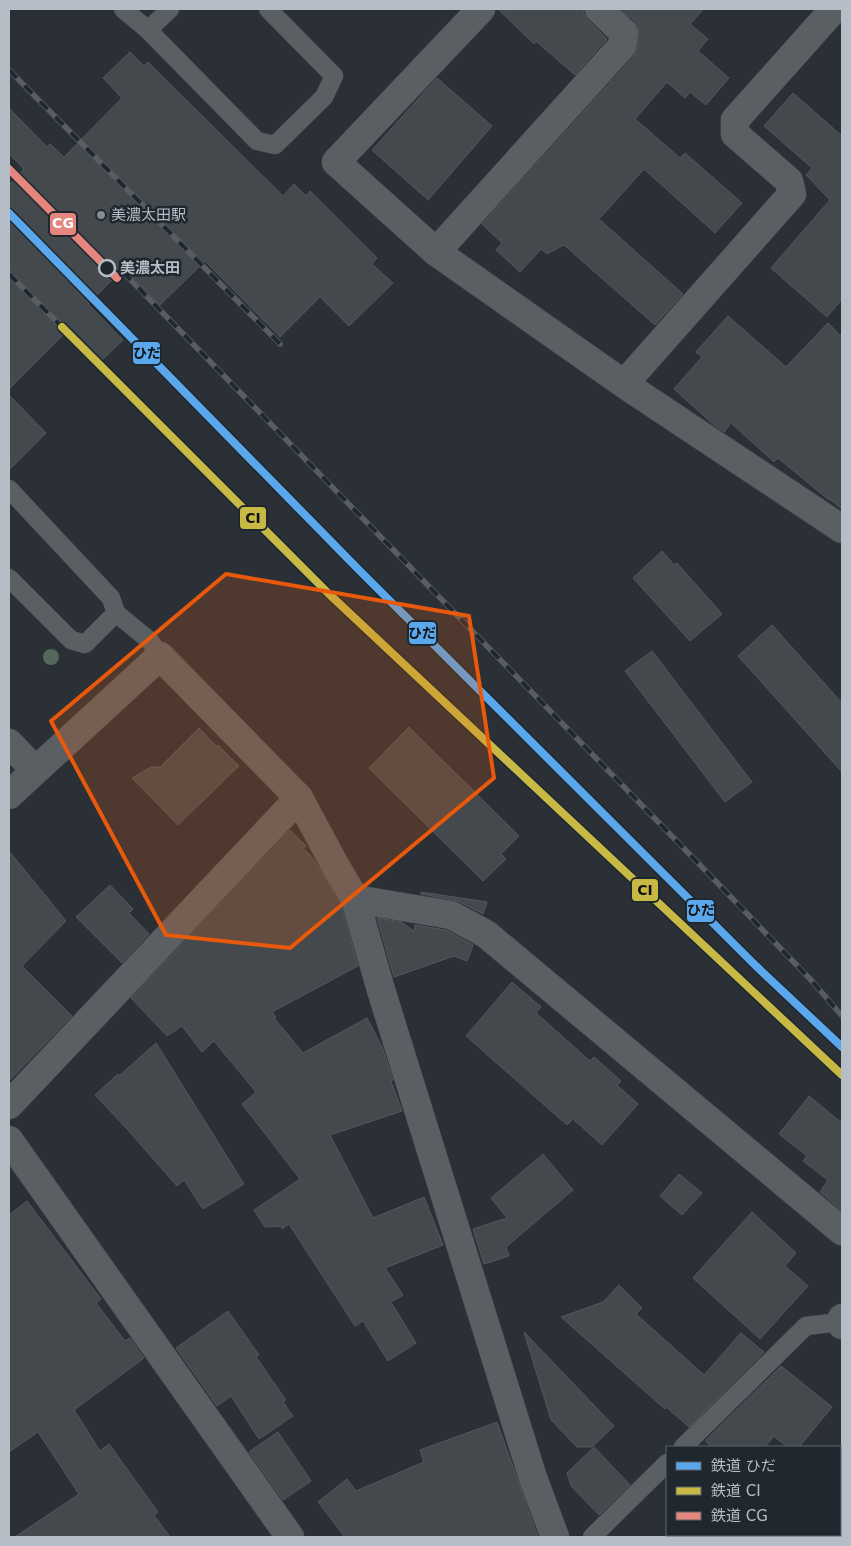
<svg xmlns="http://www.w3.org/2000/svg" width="851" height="1546" font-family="'DejaVu Sans','Noto Sans JP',sans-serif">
<rect width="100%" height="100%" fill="#2a3036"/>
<!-- building -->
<path fill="#44494e" stroke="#52585d" d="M498,9H584V14L588,20L607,39L575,75L536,41L534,44Z
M621,9H704L690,24L708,39L698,51L729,78L706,105L690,92L685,98L667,82L635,119L680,158L685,153L742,203L715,233L644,169L599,219L683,294L655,325L564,245L547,254L541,249L520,272L496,250L502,243L482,224L634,56L637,48L639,28L635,22Z
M130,52L144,66L148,62L283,196L294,184L306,196L310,191L377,258L372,264L393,283L349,326L320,297L280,337L205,261L160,305L124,268L88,304L123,340L102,360L70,328L9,389V185L24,169L9,154V108L47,147L50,144L64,157L122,98L103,78Z
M437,78L492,126L428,200L372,150Z
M793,93L842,136V299L827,317L771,268L830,200L806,175L812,168L764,126Z
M728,316L786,367L828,323L842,337V509L829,499V500L778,458L774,462L731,423L724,432L714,425L674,389L702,357L696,352Z
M9,395L46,433L9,470Z
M662,551L674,565L677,563L722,614L690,641L633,578Z
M772,625L842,703V772L738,656Z
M652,651L752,782L725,802L625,671Z
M409,727L519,836L501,854L506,859L483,881L369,768Z
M199,728L217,747L218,745L239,766L178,825L132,778L151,767H160Z
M290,830L306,846L303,848L314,859L341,905L358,966L272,1012L276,1017L274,1018L303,1053L367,1018L382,1047L393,1080L391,1081L402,1111L330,1135L373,1218L424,1197L443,1245L385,1268L403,1295L391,1302L416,1343L388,1361L363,1321L355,1326L289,1224L282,1229L281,1226L265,1227L254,1210L300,1179L242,1104L256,1092L214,1041L202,1052L182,1026L167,1036L131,998Z
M9,851L66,921L22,966L72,1016L9,1081Z
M110,885L133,909L129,913L149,934L122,963L76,917Z
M421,892L487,902L483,914L458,901L421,894Z
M377,918L401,922L414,931L415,925L446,930L473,945L467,961L454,956L394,977Z
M512,982L541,1007L536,1013L590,1061L594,1057L621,1081L617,1085L638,1104L602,1145L573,1119L567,1125L466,1036Z
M156,1043L244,1184L203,1209L184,1180L177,1186L127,1129L95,1095L118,1074L119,1076Z
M809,1096L842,1123V1211L820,1192L828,1180L803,1161L807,1156L779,1134Z
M543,1154L573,1190L506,1247L509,1256L484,1264L473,1229L507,1218L491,1198Z
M679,1174L702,1193L682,1215L660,1196Z
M27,1201L101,1299L96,1303L125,1341L130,1338L144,1358L74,1410L100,1451L109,1444L158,1512L154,1515L170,1537H15L79,1494L38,1432L9,1452V1215Z
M752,1212L796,1253L785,1266L808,1286L760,1339L693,1278Z
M619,1285L642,1308L636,1314L704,1375L741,1333L764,1352L689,1427L666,1407L665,1409L561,1317L603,1302Z
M228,1311L259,1355L256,1357L286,1400L283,1402L293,1416L259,1439L231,1396L217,1406L176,1348Z
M524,1332L614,1426L592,1447H577L551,1420Z
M781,1366L832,1407L799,1447H787L774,1436L765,1447H712L705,1441Z
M497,1422L538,1537H345L318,1502L347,1479L356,1491L424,1462L420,1450Z
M278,1432L311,1481L283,1500L249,1452Z
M594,1447L630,1485L599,1515L571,1486L567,1473Z"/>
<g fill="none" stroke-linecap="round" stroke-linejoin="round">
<!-- service casing -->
<g stroke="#484c51" stroke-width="19">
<path id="service" d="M123,9L148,30L257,141L275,145L324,97L334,76L268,9
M148,30L170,9
M9,489L111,598L116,613L85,644L71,640L9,578
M116,613L150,641L160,656
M683,1447L806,1326L840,1322
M728,1535L729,1537
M592,1537L667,1463"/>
</g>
<!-- minor casing -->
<g stroke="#484c51" stroke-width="29">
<path id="minor" d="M481,9L336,162L436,252L624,384L842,529
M436,252L622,46L624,33L599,9
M624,384L792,194L789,181L735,134V120L834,9
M9,743L35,770
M9,795L160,656L299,798L336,867L355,899L381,990L533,1478L555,1537
M355,899L451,915L486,934L842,1231
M9,1105L299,798
M9,1140L290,1537
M842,1318L840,1322L842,1325"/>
</g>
<!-- service -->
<use href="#service" stroke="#5a5f64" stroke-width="18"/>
<!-- minor -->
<use href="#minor" stroke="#5a5f64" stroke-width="28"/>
<!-- rail casing -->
<g stroke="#595d62" stroke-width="5.5">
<path id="rail" d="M9,70L280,344
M123,272L700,865L812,981L842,1016
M9,274L62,327"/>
</g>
<!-- rail -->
<use href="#rail" stroke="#1f282f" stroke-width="4" stroke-dasharray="11" stroke-linecap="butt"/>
<!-- rail-1 casing -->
<g stroke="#1f282f" stroke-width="11">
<path id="rail-1" d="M9,213L360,571L756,966L842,1047"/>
</g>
<!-- rail-2 casing -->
<g stroke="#1f282f" stroke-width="11">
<path id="rail-2" d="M62,327L329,594L842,1075"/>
</g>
<!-- rail-3 casing -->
<g stroke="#1f282f" stroke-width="11">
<path id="rail-3" d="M9,169L117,278"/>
</g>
<!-- rail-1 -->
<use href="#rail-1" stroke="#5aa8eb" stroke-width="8"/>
<!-- rail-2 -->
<use href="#rail-2" stroke="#c7b944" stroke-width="8"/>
<!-- rail-3 -->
<use href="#rail-3" stroke="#e4867e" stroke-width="8"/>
</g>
<!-- trees -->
<circle fill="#54695b" cx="51" cy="657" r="8"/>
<!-- marked area -->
<path fill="#e8590c" fill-opacity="0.2" stroke="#e8590c" stroke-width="4" stroke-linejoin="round" d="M226,574L469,616L494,778L290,948L166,935L51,721Z"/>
<!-- markers -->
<circle fill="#848c94" stroke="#1f282f" stroke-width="2" cx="101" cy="215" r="5"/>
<circle fill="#1f282f" stroke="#b5bec6" stroke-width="2.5" cx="107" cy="268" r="8"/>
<g text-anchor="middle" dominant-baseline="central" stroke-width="5" stroke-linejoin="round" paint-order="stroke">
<!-- poi labels -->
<g font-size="15" fill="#b5bec6" stroke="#1f282f" text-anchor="start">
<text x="111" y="215">美濃太田駅</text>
</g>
<!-- stop labels -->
<g font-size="15" font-weight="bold" fill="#b5bec6" stroke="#1f282f" text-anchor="start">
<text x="120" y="268">美濃太田</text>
</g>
</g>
<g stroke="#1f282f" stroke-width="2">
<rect x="49" y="212" width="28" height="24" rx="5" fill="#e4867e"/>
<rect x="132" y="341" width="29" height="24" rx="5" fill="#5aa8eb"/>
<rect x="239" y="506" width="28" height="24" rx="5" fill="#c7b944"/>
<rect x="408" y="621" width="29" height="24" rx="5" fill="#5aa8eb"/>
<rect x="631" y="878" width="28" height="24" rx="5" fill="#c7b944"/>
<rect x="686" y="899" width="29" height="24" rx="5" fill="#5aa8eb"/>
</g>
<g font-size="14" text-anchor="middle" font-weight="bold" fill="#fff">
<text x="63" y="228">CG</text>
</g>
<g font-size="14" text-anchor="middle" font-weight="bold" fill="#111">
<text x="147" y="358">ひだ</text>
<text x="253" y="523">CI</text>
<text x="422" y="638">ひだ</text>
<text x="645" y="895">CI</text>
<text x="701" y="915">ひだ</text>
</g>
<!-- border -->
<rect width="851" height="1546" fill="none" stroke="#b5bec6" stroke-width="20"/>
<!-- legend -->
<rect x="666" y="1446" width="175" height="90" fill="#1f282f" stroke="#5b646b"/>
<rect x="676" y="1462" width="25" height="8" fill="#5aa8eb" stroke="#5b646b"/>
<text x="711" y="1471" font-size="15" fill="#b5bec6">鉄道 ひだ</text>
<rect x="676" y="1487" width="25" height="8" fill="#c7b944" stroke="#5b646b"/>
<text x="711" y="1496" font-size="15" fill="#b5bec6">鉄道 CI</text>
<rect x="676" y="1512" width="25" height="8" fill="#e4867e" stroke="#5b646b"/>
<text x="711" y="1521" font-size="15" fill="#b5bec6">鉄道 CG</text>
</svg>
